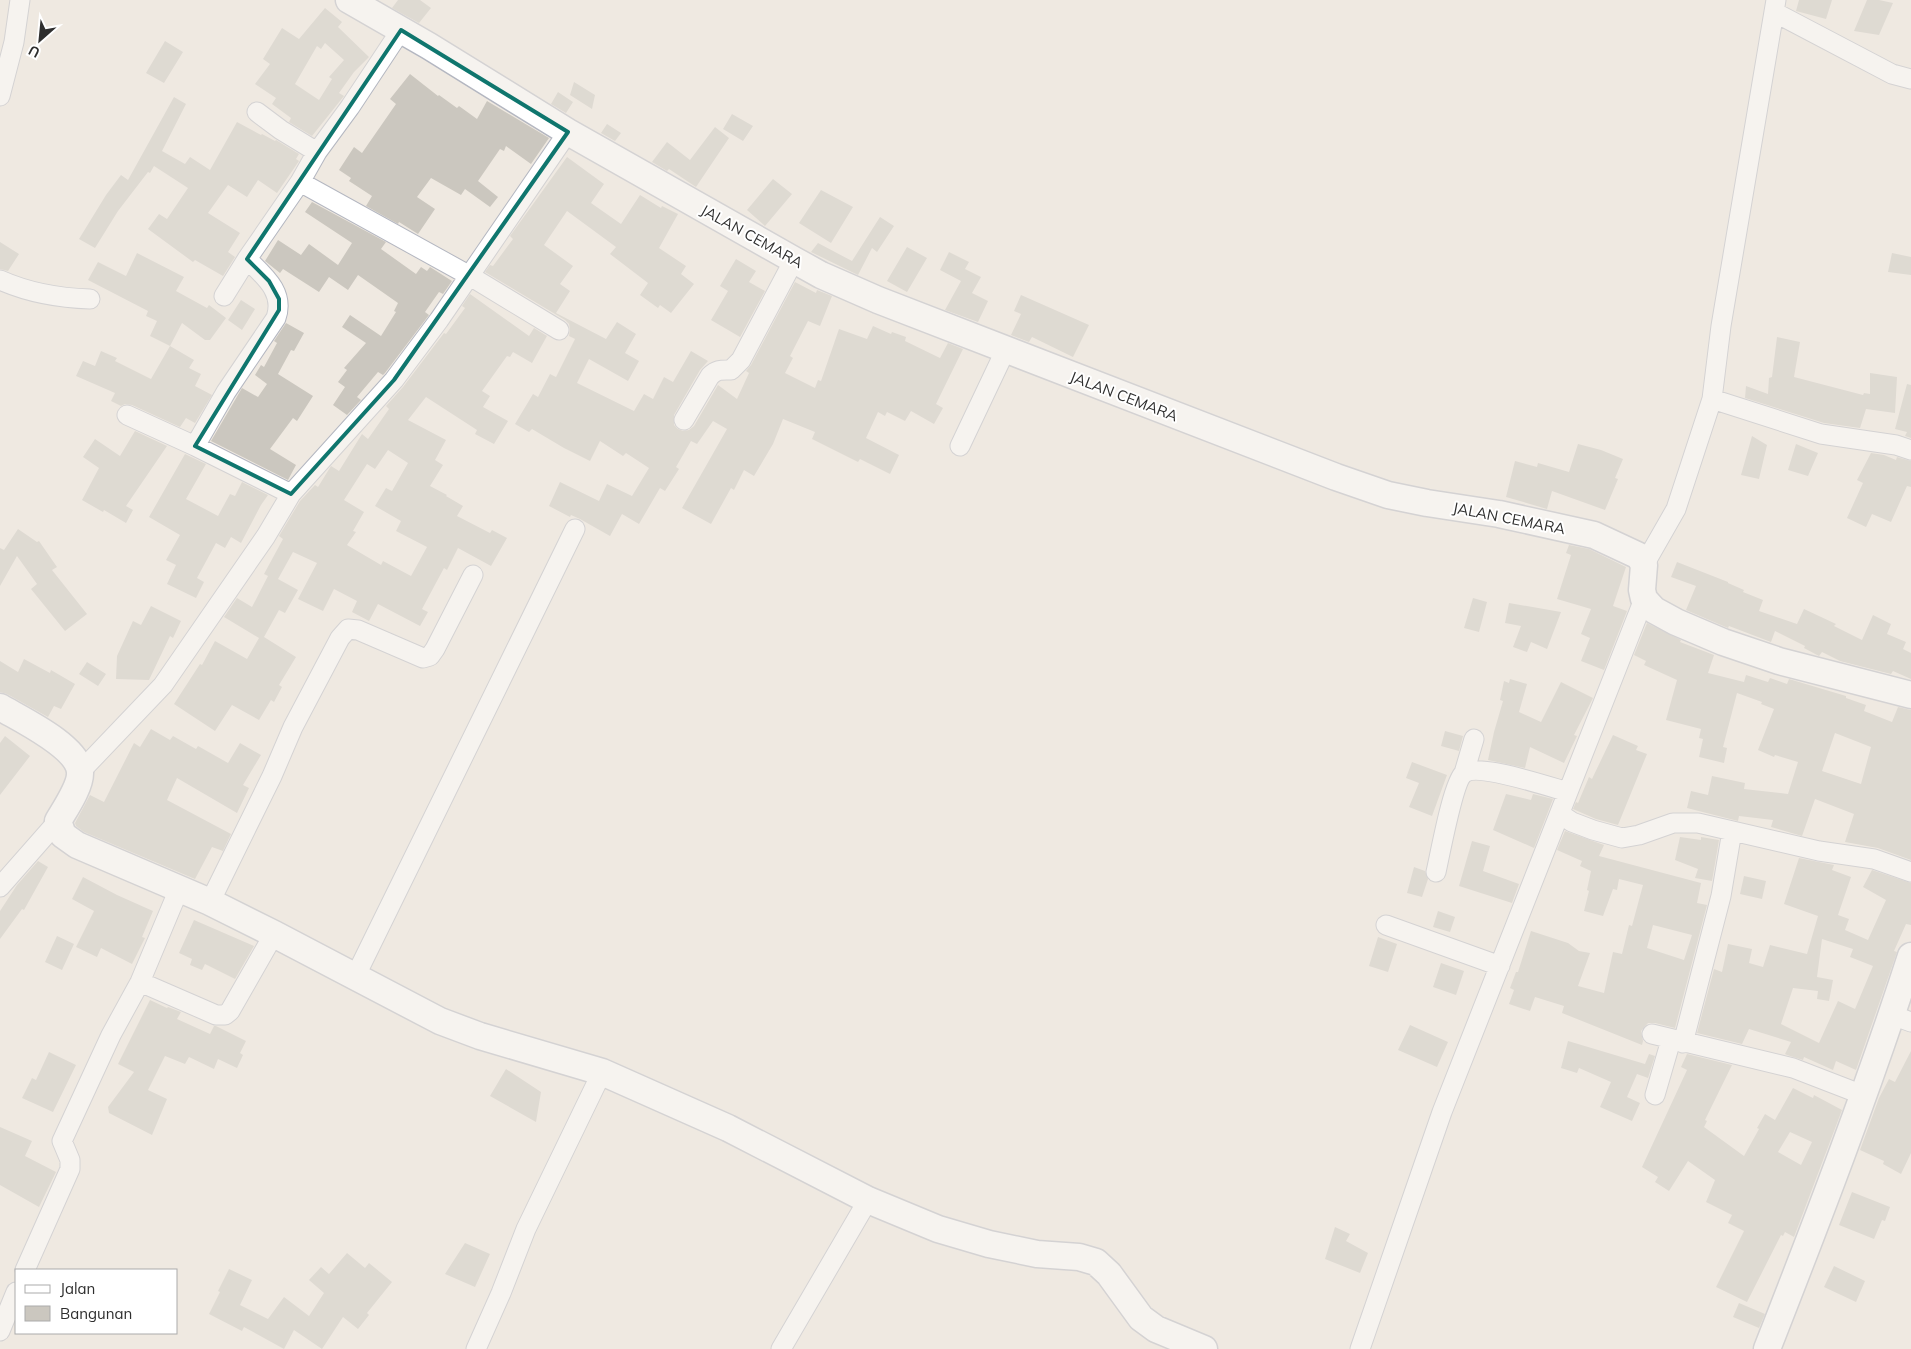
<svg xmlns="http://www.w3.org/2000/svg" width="1911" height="1349" font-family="Mulish,sans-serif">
<rect width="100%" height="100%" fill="#efe9e1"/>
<!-- building -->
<path fill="#cbc7bf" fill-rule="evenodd" d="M398,0H420L431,8L419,23L392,8Z
M1799,0H1832L1826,19L1796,11Z
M1867,0H1879L1893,3L1879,35L1854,31Z
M325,8L342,22L338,27L369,57L354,72L339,93L344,96L312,136L289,122L291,118L272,104L276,98L255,84L270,64L263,59L282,28L299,39ZM325,43L344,60L329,77L332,79L319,100L295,84L317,46L321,49Z
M165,41L183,52L164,83L146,73Z
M410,74L438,96L439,95L457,108L459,106L477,119L487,101L549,138L531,164L506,146L504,151L500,149L478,181L498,197L490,207L465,189L461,195L431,178L417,197L435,209L418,234L399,222L398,224L366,206L372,196L349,181L351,178L339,170L354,147L362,153L396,104L390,99Z
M574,82L595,95L592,109L570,95Z
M558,92L573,102L566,113L551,104Z
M174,97L186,104L162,151L185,164L190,157L210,170L237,122L261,135L262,134L275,141L276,140L299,154L296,159L299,161L277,193L258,180L247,197L228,185L208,213L240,233L228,252L235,257L223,276L195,260L193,262L148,229L159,214L167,219L188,188L154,166L150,173L148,172L118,211L95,248L79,239L106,195L121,175L128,180Z
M732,114L753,126L743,141L723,129Z
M607,124L621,133L615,141L601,133Z
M715,127L729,138L696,187L669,169L667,171L652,162L667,142L690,160Z
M567,157L604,184L591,203L621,224L640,195L661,208L662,206L678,214L659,248L686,266L681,274L694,284L671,313L660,305L658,308L640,295L648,283L610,254L616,247L567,211L544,245L573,266L560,284L570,291L556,313L606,339L617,322L636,334L625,353L639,361L628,381L589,359L577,383L634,411L644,394L653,399L664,377L673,382L691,351L708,361L700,370L674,415V425L678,429L683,431L689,430L694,426L718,385L737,399L749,373L746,371L751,365L795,282L816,293L817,290L832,296L820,326L808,321L790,356L793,358L785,373L815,388L818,380L821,381L839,329L867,339L873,326L891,334L892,332L906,337L905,341L940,358L948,343L963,349L936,404L943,408L934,424L911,411L905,421L887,412L885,416L878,412L866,438L899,455L890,474L860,459L858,462L812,439L815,432L783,419L773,444L754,476L744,470L734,490L731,488L711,524L682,508L727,429L713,421L697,444L691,441L676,467L679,469L665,491L660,488L639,524L622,514L610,536L580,519L571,515L570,517L549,506L560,482L599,501L607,484L632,496L649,468L626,453L623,456L600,441L590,461L564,448L532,429L529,432L515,424L533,394L538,397L550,374L556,377L575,339L569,336L570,330L569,324L565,320L485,272L490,265L493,266L513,239L510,236Z
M773,179L792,194L765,226L747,210Z
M821,190L853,207L831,243L799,223Z
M312,202L386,242L381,249L416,274L421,267L427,271L430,267L452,281L443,294L439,292L425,312L429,315L385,373L383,375L378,372L357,397L361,400L347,415L333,405L345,387L338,382L347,370L344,368L366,343L342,327L350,315L381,336L396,312L394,311L398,303L358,275L348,290L329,277L319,292L283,269L280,273L265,261L278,240L301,255L309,244L338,265L352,243L305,212Z
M880,217L894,226L877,252L872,248L858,275L811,252L818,243L852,261Z
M0,242L19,254L8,271L0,269Z
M907,247L927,258L907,292L887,281Z
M949,252L969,262L965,269L981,277L972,293L988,301L978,322L945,310L961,281L940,270Z
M137,253L184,277L176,291L207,308L209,305L226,318L210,340H205L182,323L170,346L150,336L157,321L146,316L148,311L88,280L98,262L126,276Z
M1892,253L1911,257V275L1888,272Z
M736,259L756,271L749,282L765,291L740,337L711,320L728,291L720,286Z
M470,294L529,336L534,328L547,336L532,363L513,352L510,357L507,356L482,391L490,396L483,407L508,421L494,444L475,434L477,430L426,397L408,420L446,440L435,460L443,465L430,486L447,495L446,496L463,506L457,516L490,533L492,530L507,538L491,566L458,548L447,570L444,568L422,609L428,612L420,626L378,604L369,621L352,612L357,601L334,589L323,611L298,599L317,563L293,552L278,579L298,590L285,613L279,610L264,637L296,657L279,685L282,687L274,702L271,700L259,720L232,705L215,731L174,704L200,664L202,665L215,641L247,659L259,638L224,617L237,598L252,607L268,576L264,574L283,539L279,536L300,501L315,485L318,487L331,466L339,471L362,434L368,439L389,409L386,406L403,387L444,333L446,334L465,308L462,306ZM388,450L408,463L392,491L386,488L375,506L401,521L396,531L427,547L411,576L383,561L381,565L347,545L356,532L353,531L364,512L344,500L367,464L375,469Z
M1021,295L1089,325L1073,357L1032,337L1029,342L1011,335L1021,314L1014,311Z
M241,300L255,309L242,330L228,320Z
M286,323L304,333L294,351L291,350L278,374L313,396L297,421L293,418L270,449L296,465L288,480L211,441L242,388L258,397L267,384L255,375L261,365L264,367L277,343L274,341Z
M1777,337L1800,342L1794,377L1863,395L1864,393L1870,394V373L1897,377L1895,413L1866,409L1860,428L1824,423L1745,398L1746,386L1768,394L1769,378L1772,377Z
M170,346L194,360L189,368L201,374L195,386L212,395L195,423L186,418L180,427L132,405L125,404L121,406L111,401L115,393L76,376L83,361L95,366L101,351L117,358L115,361L151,379Z
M1907,384L1911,385V438L1905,436L1907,432L1895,429Z
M135,431L167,446L126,506L133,510L126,523L104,510L103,512L82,500L99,468L83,457L95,439L120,456Z
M1752,436L1767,445L1759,479L1741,475Z
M1578,444L1601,450L1623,459L1615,478L1618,479L1605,510L1552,491L1547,509L1506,497L1515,461L1537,467L1538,463L1569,472Z
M1796,444L1818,453L1808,476L1788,470Z
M1871,453L1884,455L1896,460L1897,457L1911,461V487L1907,486L1891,522L1872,514L1866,527L1847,518L1863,483L1857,480Z
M185,454L206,464L186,499L218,516L230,494L235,496L242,482L268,495L261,505L241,543L231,537L225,548L216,543L197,578L204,582L196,598L167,584L176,565L166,560L180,535L149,517Z
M18,529L37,542L39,541L57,567L52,570L87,614L65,631L31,589L37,584L17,556L0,586V548L4,550Z
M1569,545L1589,549L1626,567L1613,606L1627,611L1604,670L1581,661L1590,638L1581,634L1591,609L1557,599L1571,555L1566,553Z
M1677,562L1728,582V583L1744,590L1743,592L1763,600L1759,611L1797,624L1804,609L1836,624L1834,626L1862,640L1873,615L1891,624L1887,634L1906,642L1903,649L1911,653V679L1893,671L1891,674L1840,661L1822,652L1819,656L1804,648L1805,646L1775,631L1771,642L1729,626L1728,628L1686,610L1696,586L1671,577Z
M1473,598L1487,602L1479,632L1464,628Z
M1509,603L1561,612L1547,649L1531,642L1527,652L1513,647L1521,626L1505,623Z
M151,606L181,621L173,638L170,636L149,680L116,679L117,656L133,621L141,625Z
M1647,623L1681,640L1680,642L1714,655L1708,673L1744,682L1746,675L1768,682L1770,678L1787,684L1789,679L1799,682L1846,696V698L1866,705L1864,711L1892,722L1898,707L1911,710V860L1878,848L1845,842L1854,814L1815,799L1802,836L1771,827L1773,820L1739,816L1738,821L1687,808L1691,791L1708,795L1712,776L1745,783L1744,789L1788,794L1798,762L1775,755L1774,757L1758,750L1774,709L1761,704L1762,702L1737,693L1723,747L1727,748L1724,763L1699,757L1703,739L1699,738L1701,729L1666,720L1677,680L1644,665L1646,661L1634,655ZM1835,733L1871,747L1861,784L1822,771Z
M24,659L50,673L51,670L75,684L61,709L54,706L48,717L7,694L0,692V661L18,672Z
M87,662L106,674L98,686L79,674Z
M1510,679L1527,684L1519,712L1541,722L1561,682L1593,698L1574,735L1577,736L1564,763L1530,747L1525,768L1488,760L1494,732L1503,701L1500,700L1504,681L1509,683Z
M151,729L170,740L173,736L196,749L198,746L228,763L240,743L261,755L243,785L249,788L237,813L177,778L167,800L231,834L223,851L212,847L195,879L84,832L76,826L75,823L90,795L104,802L134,743L140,747Z
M1445,731L1463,736L1459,751L1441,746Z
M1613,735L1638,746L1636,750L1647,754L1618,825L1596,819L1573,809L1576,802L1578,803L1589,777L1592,779Z
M5,736L30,756L0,795V743Z
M1412,762L1447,775L1432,816L1409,807L1419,783L1406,778Z
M1506,794L1531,800L1533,794L1553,799L1534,848L1493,830Z
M1565,831L1604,845L1599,856L1701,883L1697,903L1707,905L1675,1028L1655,1023H1648L1641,1031L1643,1041L1642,1045L1562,1013L1564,1006L1535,997L1530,1011L1509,1004L1514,990L1510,988L1516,972H1518L1531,931L1568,943L1579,951L1590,953L1578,986L1604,993L1613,952L1622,954L1629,925L1632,926L1643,885L1619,879L1617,890L1613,889L1603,916L1584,911L1589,891L1587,890L1591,871L1580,866L1582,861L1557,850ZM1653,925L1692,935L1684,960L1647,948Z
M1680,837L1701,840V837L1719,840L1712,881L1695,878L1698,869L1675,860Z
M1472,841L1490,846L1483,871L1519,884L1512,903L1459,886Z
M1799,858L1834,865L1832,870L1851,877L1838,915L1849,919L1845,930L1868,940L1886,900L1863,887L1872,870L1911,883V925L1906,924L1894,951L1897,952L1856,1070L1836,1061L1833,1070L1804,1057L1803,1060L1787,1055L1785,1054L1791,1042L1749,1029L1742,1044L1697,1033L1714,969L1722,972L1728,944L1752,949L1749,963L1763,967L1770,945L1807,954L1818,916L1784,904ZM1822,939L1853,949L1850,957L1873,966L1855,1009L1838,1001L1819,1043L1781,1024L1793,988L1818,991L1817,999L1829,1001L1833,980L1817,977Z
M38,861L48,867L24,910L22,909L0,939V911L17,885Z
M1414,867L1425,871L1428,879L1422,897L1407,893Z
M1744,876L1766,881L1762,899L1740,894Z
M83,877L117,895L153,911L142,937L145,938L132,964L101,948L97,957L76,947L94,911L72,899Z
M1438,911L1455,917L1450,932L1433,927Z
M194,920L254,946L235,979L205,964L202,970L190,965L192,959L179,953Z
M57,936L74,944L62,970L45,962Z
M1378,937L1397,944L1388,972L1369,966Z
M1441,963L1464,971L1456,995L1433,987Z
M150,1000L167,1008L168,1007L181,1012L177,1019L210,1034L214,1026H216L246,1041L240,1053L243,1055L237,1068L218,1059L214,1069L189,1057L185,1064L165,1056L148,1090L167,1099L152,1135L109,1113L108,1107L134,1072L118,1064Z
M1410,1025L1448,1042L1437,1067L1398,1050Z
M1568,1041L1645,1064L1649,1054L1655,1056L1648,1078L1637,1074L1627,1097L1640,1103L1632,1121L1600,1107L1611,1082L1579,1068L1577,1073L1561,1068Z
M1911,1051V1153L1901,1174L1883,1164L1884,1161L1860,1150L1879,1098L1889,1079L1895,1082Z
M49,1052L76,1065L53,1112L22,1098L32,1078L36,1080Z
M1687,1054L1732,1065L1705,1120L1707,1121L1704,1127L1744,1156L1759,1129L1757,1128L1765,1114L1775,1120L1793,1088L1813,1098L1814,1095L1842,1110L1794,1237L1785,1232L1783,1236L1781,1235L1747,1302L1716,1287L1744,1231L1728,1223L1732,1215L1706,1202L1715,1180L1688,1161L1669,1191L1655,1182L1658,1177L1642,1167L1687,1070L1681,1067ZM1790,1132L1812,1142L1801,1165L1778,1152Z
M506,1069L541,1092L536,1122L490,1096Z
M0,1127L32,1141L25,1156L56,1172L39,1207L0,1185Z
M1852,1192L1890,1207L1885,1221L1882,1220L1874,1239L1839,1225Z
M1335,1227L1350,1234L1346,1241L1368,1253L1360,1273L1325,1259Z
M465,1243L490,1254L475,1287L445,1274Z
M347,1253L365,1268L369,1263L392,1282L367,1313L369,1315L358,1329L343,1317L322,1349L294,1330L284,1349L244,1327L242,1331L209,1314L220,1292L218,1291L229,1269L252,1280L240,1305L268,1319L284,1297L309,1316L324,1293L309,1280L321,1267L329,1274Z
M1834,1266L1865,1281L1856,1302L1824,1287Z
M1739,1303L1765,1314L1759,1328L1733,1317Z"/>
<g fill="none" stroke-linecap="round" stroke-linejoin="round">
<!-- street casing -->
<g stroke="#b4b7c1" stroke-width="21">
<path id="street" d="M1774,12L1892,74L1911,79
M0,96L14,42L20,0
M257,112L281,130L317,152
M300,182L470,276L559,330
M0,280C29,293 58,298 90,299
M224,296L247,259L300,182L317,152L350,107L401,30
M1712,399L1821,434L1896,445L1911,450
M127,415L195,446L291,494
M684,420L710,376C717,369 722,370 731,370L741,360L794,260
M195,446L226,392L276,318C285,292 264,276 247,259
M960,446L1006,349
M1644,565L1676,509L1712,399L1721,326L1776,0
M80,772L163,685L266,536L291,494L394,380L439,320L568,132
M1464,773L1474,739
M1560,814L1572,822L1593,830L1622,838L1639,835L1673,823H1698L1819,851L1874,859L1911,872
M1436,872C1440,855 1453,782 1464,773C1479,763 1550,787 1568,792
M0,887L58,821
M210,902L272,776L293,727L340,638L348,629L358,630L423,658L430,656L435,649L473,575
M1386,925L1500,966
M355,977L575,529
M140,982L216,1015H225L230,1011L274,934
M1892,1015L1911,1022
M1652,1034L1793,1068L1863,1095
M1683,1043L1721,896L1732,831
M1655,1095L1671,1040
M25,1270L70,1169V1160L62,1141L111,1035L140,982L179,889
M0,1331L16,1292
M476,1349L501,1293L526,1229L602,1072
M781,1349L868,1200
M1360,1349L1442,1112L1644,599"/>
</g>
<!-- secondary casing -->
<g stroke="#b4b7c1" stroke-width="29">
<path id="secondary" d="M349,0L429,46L568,132L794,260L821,275L878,300L1336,477L1388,495L1427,503L1499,514L1594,535L1639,556L1644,565L1642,590L1644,599L1654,610L1676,622L1723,642L1779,661L1911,695
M0,707C20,719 78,746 80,772C81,786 65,809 58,821L63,835L77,845L210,902L274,934L440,1021L480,1036L602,1072L728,1128L868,1200L938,1229L989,1244L1037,1254L1079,1257L1096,1262L1109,1274L1141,1318L1156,1329L1204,1349
M1767,1349C1818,1219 1868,1089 1911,956"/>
</g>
<!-- street -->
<use href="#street" stroke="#fff" stroke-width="19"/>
<!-- secondary -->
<use href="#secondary" stroke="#fff" stroke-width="26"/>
</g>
<!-- marked area -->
<path d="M0 0H1911V1349H0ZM401,30L568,132L394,380L291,494L195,446L279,310V299L269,281L247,259Z" fill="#efe9e1" fill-opacity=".55" fill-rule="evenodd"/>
<path fill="none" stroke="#0f766e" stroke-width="4" stroke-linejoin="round" d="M401,30L568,132L394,380L291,494L195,446L279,310V299L269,281L247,259Z"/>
<g text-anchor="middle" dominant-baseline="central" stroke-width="4" stroke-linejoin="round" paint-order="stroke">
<!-- street labels -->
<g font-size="15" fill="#2e2e2e" stroke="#fff">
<text transform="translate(752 236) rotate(29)">JALAN CEMARA</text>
<text transform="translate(1124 396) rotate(21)">JALAN CEMARA</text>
<text transform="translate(1509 518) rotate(11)">JALAN CEMARA</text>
</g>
</g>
<!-- legend -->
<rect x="15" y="1269" width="162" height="65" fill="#ffffff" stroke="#ababab"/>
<rect x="25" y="1285" width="25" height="8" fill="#ffffff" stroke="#ababab"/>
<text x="60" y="1294" font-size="15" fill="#2e2e2e">Jalan</text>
<rect x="25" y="1306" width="25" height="15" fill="#cbc7bf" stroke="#ababab"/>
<text x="60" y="1319" font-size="15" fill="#2e2e2e">Bangunan</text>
<!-- north arrow -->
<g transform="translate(40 40) rotate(207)" stroke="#ffffff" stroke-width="4" paint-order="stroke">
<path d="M0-4L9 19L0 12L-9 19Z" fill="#2e2e2e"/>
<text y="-8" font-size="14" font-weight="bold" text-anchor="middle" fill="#2e2e2e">U</text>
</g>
</svg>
